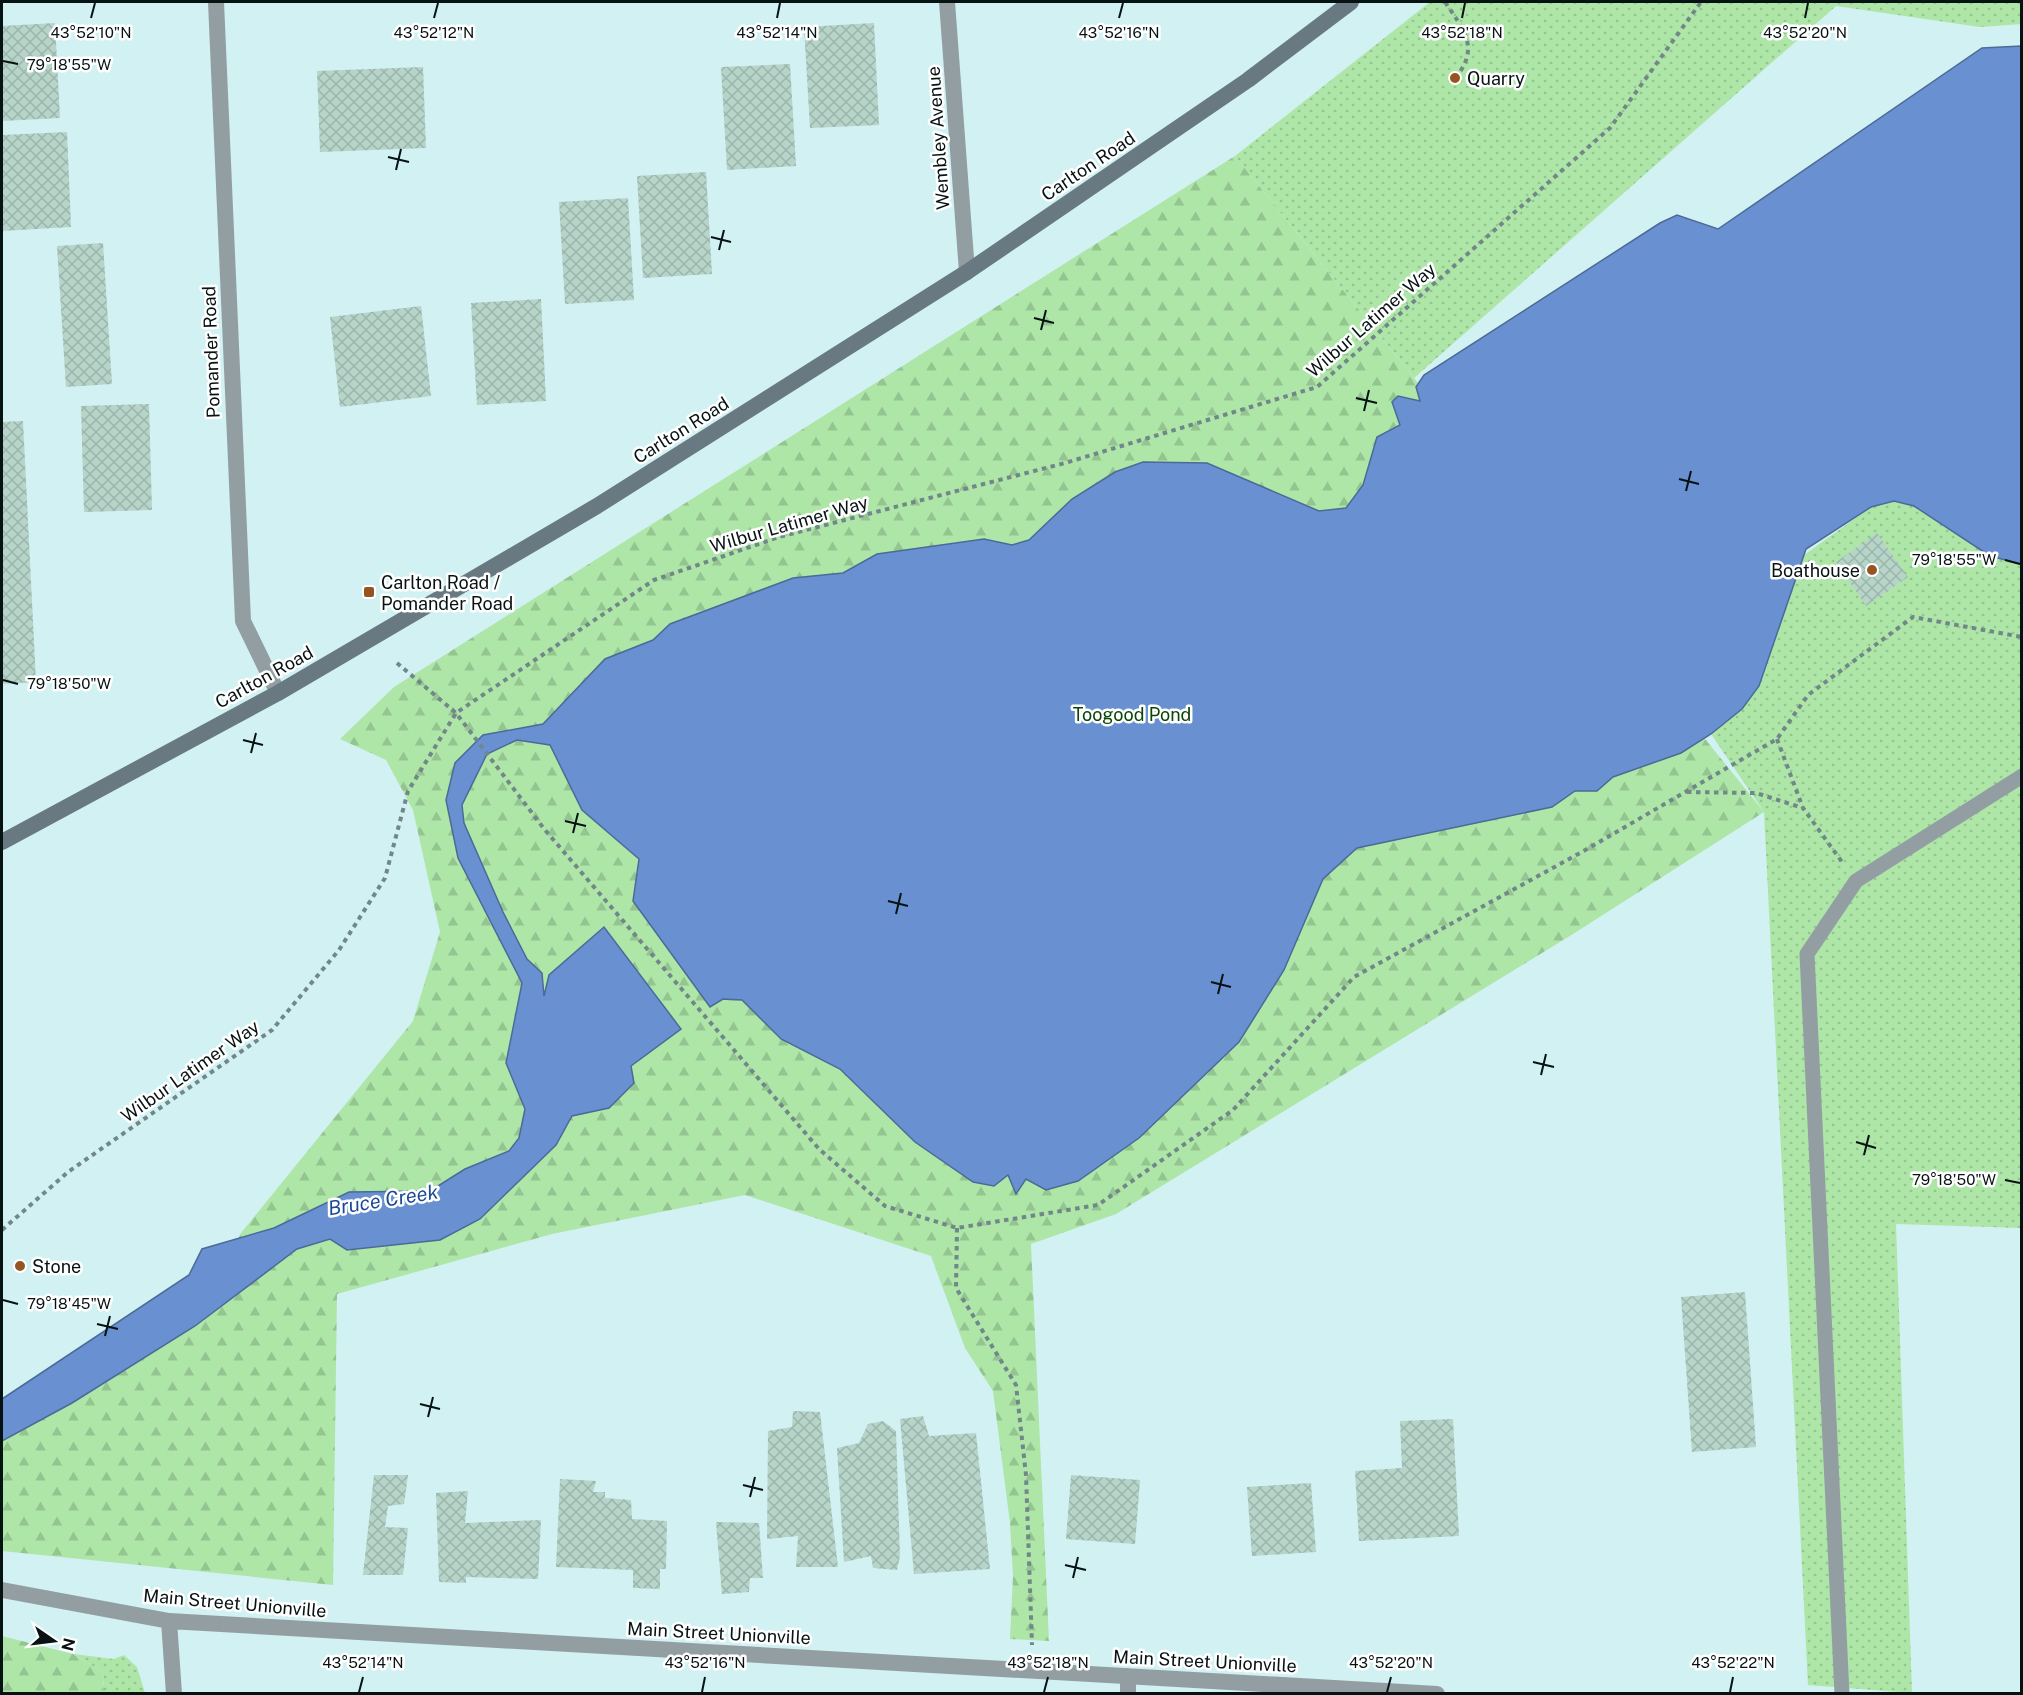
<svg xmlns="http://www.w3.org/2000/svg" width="2023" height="1695" font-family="'Public Sans',sans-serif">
<defs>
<pattern id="forest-firs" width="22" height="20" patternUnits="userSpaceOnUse" patternTransform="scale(1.5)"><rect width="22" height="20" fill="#aee6a8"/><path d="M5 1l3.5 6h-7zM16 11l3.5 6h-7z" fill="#94c490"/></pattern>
<pattern id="park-dots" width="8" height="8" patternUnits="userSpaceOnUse" patternTransform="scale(1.5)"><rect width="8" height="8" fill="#aee6a8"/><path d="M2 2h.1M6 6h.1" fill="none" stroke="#94c490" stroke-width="1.8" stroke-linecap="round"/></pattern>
<pattern id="building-cross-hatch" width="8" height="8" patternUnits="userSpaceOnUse" patternTransform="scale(1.5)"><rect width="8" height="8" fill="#b7d4c9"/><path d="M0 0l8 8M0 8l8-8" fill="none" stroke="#9cb5ac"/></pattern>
</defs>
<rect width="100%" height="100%" fill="#d1f1f3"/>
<!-- forest -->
<path fill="url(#forest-firs)" d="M1235,156L1764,812L1573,934L1116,1214L1031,1244L1049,1641L1010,1639L1013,1576L1010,1523L993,1391L965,1348L931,1256L745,1195L552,1234L337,1294L333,1585L2,1551V1441L72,1403L195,1326L241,1233L413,1021L440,932L413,810L386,760L340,739L394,687Z
M2,1636L73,1654L103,1672L104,1693H2Z"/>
<!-- park -->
<path fill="url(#park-dots)" d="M1430,2H2021L2022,24L1980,27L1836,6L1414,378L1235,156Z
M1894,501L1914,506L1990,556L2021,564V1228L1896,1224L1912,1693L1808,1685L1764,812L1711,734L1739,712L1759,686L1804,555L1871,507Z
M73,1654L114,1659L124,1655L137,1667L145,1693H104L103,1672Z"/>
<!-- water -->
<path fill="#6990d0" stroke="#4c6a97" stroke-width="1.5" d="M2021,46V564L1990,556L1914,506L1894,501L1871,507L1806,549L1759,686L1742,709L1711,734L1681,753L1613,777L1597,791H1575L1552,807L1357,848L1323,879L1284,970L1239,1042L1139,1138L1078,1181L1046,1190L1026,1179L1016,1194L1008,1175L994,1186L973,1182L915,1142L840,1069L781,1039L742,1000L723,999L710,1007L633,901L639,859L582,810L550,745L517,740L487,754L462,805L464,823L503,912L527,959L542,973L544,996L549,975L604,927L681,1029L631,1066L634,1083L609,1108L572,1116L556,1145L480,1219L440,1240L347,1250L330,1239L297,1249L195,1326L72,1403L2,1441V1399L189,1275L202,1249L274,1228L349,1192L430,1191L465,1169L509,1151L519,1138L525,1109L506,1063L522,983L458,858L446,800L455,763L483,735L543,724L605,659L653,640L670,624L793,578L843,573L877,554L984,539L1012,545L1029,540L1072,499L1115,472L1143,462L1207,463L1319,511L1346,508L1363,485L1377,437L1400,425L1392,402L1398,396L1420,401L1416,387L1424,375L1660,223L1677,215L1718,229L1982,48Z"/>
<!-- building -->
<path fill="url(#building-cross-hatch)" d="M55,23L60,118L2,121V26Z
M874,23L879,125L810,128L804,27Z
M790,64L796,166L727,170L721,67Z
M423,67L426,148L320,152L317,71Z
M67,132L71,227L2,231V135Z
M706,172L712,274L643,278L637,176Z
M628,198L634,300L565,304L559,202Z
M103,243L112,384L66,387L57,246Z
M541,299L546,401L477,405L471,303Z
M421,306L431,396L340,407L330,317Z
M149,404L152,510L84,512L81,406Z
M23,421L36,682L2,684V422Z
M1877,533L1908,577L1866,606L1836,562Z
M1745,1292L1756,1447L1692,1452L1681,1297Z
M793,1411L820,1412L838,1567H796L798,1536L767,1539L768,1431L792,1427Z
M923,1416L929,1436L976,1433L990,1569L914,1574L900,1419Z
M1453,1419L1459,1536L1359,1541L1355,1471L1402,1468L1400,1421Z
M883,1421L896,1431L900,1556L897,1570L873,1568L871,1556L844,1562L837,1448L859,1443L868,1424Z
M374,1475H408L404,1504L388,1506L385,1527L408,1528L403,1575H363Z
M1071,1475L1140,1480L1135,1544L1066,1539Z
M560,1479L596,1481L593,1492H605V1498L631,1500L632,1519L667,1521L666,1569H660V1589L633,1588V1570L556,1567Z
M1311,1483L1316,1552L1252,1556L1247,1487Z
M468,1491L465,1523L541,1520L538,1579L466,1577V1583L439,1582L436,1493Z
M716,1522L759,1523L763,1578H750L749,1592L722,1594Z"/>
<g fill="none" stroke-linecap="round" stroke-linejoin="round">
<!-- path -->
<path stroke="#718789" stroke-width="4" stroke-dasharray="4.5 4.5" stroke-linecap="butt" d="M1445,2C1463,29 1481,48 1455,78
M397,663L456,713L545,830L819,1149L885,1206L957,1228L1098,1205L1233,1110L1354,977L1580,853L1777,739L1808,695L1913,617L2022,637
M1777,739L1803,808L1842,862
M1687,792L1756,793L1803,808
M957,1228L956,1288L1016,1385L1026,1475L1032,1645
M2,1230L68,1172L272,1030L339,950L385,878L408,791L456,713L654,580L779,537L1065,463L1317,387L1610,128L1701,2"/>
<!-- service -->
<path stroke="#939ea3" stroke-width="15" d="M1842,1694L1807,954L1856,881L2022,776"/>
<!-- minor -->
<path stroke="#939ea3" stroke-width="16" d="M216,2L243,621L278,693
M947,2L967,272
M2,1590L169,1621L1437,1694
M169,1621L174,1694
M1128,1676V1694"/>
<!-- secondary -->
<path stroke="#697981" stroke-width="16" d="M2,842L278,693L597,506L967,272L1248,80L1351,2"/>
</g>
<!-- ticks -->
<path fill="none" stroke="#071213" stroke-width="2" d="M91,18L95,3M434,18L438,3M777,18L780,3M1119,18L1123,3M1462,18L1465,3M1805,18L1808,3M3,61L18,64M388,157L409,162M396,170L401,149M711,237L731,242M719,250L724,230M1034,318L1054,323M1041,330L1046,310M1356,398L1377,403M1364,411L1369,390M1679,479L1699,484M1686,491L1691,471M2005,560L2020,564M3,680L18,684M243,740L263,745M251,753L256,733M565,821L586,826M573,833L578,813M888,901L908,906M896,914L901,893M1211,982L1231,987M1218,994L1223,974M1533,1062L1554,1067M1541,1075L1546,1054M1856,1142L1876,1148M1864,1155L1869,1135M2005,1180L2020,1183M3,1300L18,1304M97,1324L118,1329M105,1336L110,1316M420,1404L440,1409M428,1417L433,1397M743,1485L763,1490M750,1497L755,1477M1065,1565L1086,1570M1073,1578L1078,1557M359,1692L363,1677M702,1692L705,1677M1044,1692L1048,1677M1387,1692L1391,1677M1730,1692L1733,1677"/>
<!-- markers -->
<g fill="#975423" stroke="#fff" stroke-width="2">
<circle cx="1455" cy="78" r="6"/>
<circle cx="1872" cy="570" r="6"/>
<rect x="363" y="586" width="12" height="12" rx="3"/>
<circle cx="20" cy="1266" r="6"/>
</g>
<g text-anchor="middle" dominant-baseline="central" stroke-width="5" stroke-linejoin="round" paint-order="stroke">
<!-- poi labels -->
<g font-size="18" fill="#071213" stroke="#fff" text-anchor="start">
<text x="1467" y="78">Quarry</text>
<text x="1860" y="570" text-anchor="end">Boathouse</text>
<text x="381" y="582">Carlton Road /<tspan x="381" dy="21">Pomander Road</tspan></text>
<text x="32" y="1266">Stone</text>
</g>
<!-- street labels -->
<g font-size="18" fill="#071213" stroke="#fff">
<text transform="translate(938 138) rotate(-94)">Wembley Avenue</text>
<text transform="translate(1088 166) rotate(-34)">Carlton Road</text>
<text transform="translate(1371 320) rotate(-41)">Wilbur Latimer Way</text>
<text transform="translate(211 352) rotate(-92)">Pomander Road</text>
<text transform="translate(681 430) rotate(-32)">Carlton Road</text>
<text transform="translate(789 524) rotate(-16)">Wilbur Latimer Way</text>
<text transform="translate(264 677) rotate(-29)">Carlton Road</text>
<text transform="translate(190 1071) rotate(-35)">Wilbur Latimer Way</text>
<text transform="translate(235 1603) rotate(5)">Main Street Unionville</text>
<text transform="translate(719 1633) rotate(3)">Main Street Unionville</text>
<text transform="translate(1205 1661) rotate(3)">Main Street Unionville</text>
</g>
<!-- park labels -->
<g font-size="18" fill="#0a4506" stroke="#fff">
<text x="1132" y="714">Toogood Pond</text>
</g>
<!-- water labels -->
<g font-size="20" font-style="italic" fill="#1b4a96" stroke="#fff">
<text transform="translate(383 1200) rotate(-9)">Bruce Creek</text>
</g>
</g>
<g font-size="15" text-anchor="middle" fill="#071213" stroke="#fff" stroke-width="5" stroke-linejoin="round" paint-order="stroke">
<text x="434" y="38">43°52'12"N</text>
<text x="777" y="38">43°52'14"N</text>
<text x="1119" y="38">43°52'16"N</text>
<text x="1462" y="38">43°52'18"N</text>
<text x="91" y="38">43°52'10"N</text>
<text x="1805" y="38">43°52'20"N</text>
<text x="69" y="70">79°18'55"W</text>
<text x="1954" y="565">79°18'55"W</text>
<text x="69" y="689">79°18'50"W</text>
<text x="1954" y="1185">79°18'50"W</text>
<text x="69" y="1309">79°18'45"W</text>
<text x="363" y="1668">43°52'14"N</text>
<text x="705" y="1668">43°52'16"N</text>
<text x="1048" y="1668">43°52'18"N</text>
<text x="1391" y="1668">43°52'20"N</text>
<text x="1733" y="1668">43°52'22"N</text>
</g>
<!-- border -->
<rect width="2023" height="1695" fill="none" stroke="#071213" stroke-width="6"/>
<!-- north arrow -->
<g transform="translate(54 1641) rotate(104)" stroke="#ffffff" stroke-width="4.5" paint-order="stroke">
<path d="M0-4.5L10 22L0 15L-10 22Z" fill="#071213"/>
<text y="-9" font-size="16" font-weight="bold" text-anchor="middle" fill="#071213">N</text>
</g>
</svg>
